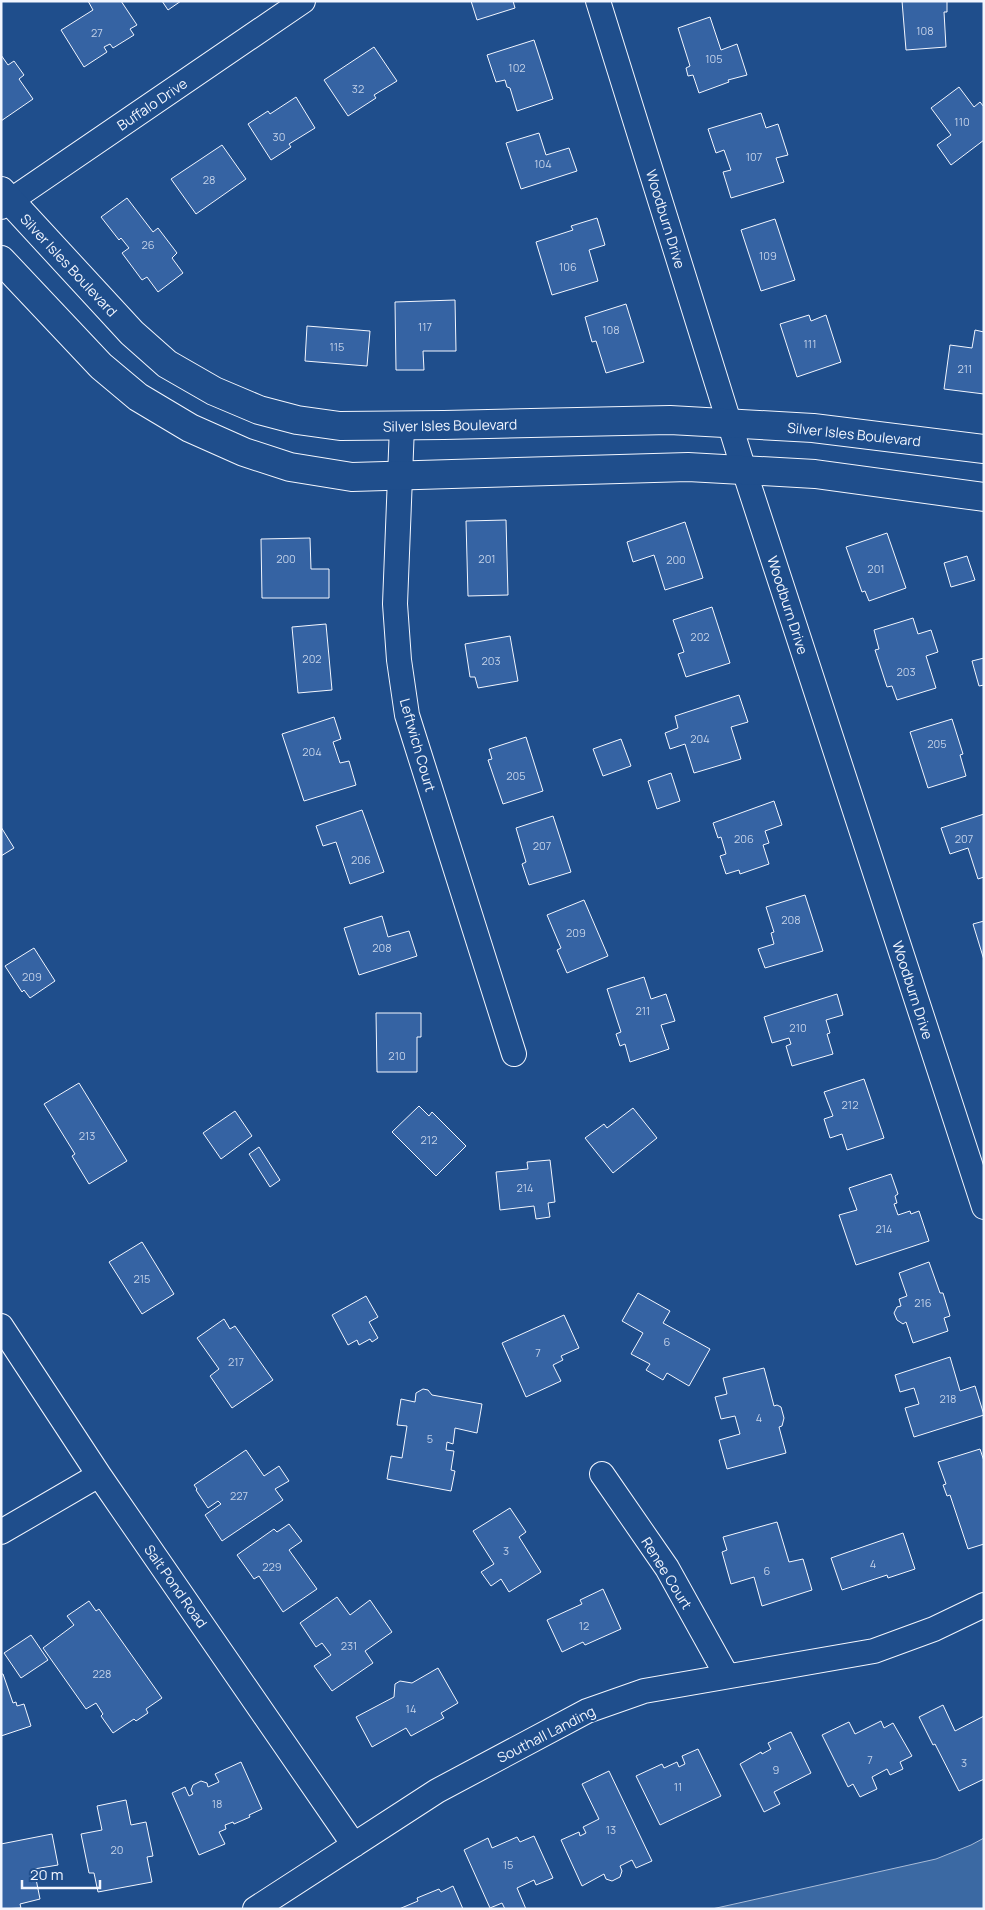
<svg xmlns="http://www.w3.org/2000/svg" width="985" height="1910" font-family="Manrope,sans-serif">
<rect width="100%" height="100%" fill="#1f4e8c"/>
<!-- water -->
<path fill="#3b69a3" stroke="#a8bbd7" d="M984,1838V1909H712L936,1859L971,1845Z"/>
<!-- building -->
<path fill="#3563a3" stroke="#f2f6ff" d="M88,1H121L137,25L130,29L134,35L113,48L110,44L104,47L107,52L84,67L61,30L93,10Z
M162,1H181L168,10Z
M471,1H513L515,8L477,20Z
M902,1H947V12H944L946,47L906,50Z
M710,17L721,50L737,44L747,75L728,80L729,82L699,93L693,75L688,76L686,68L690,66L678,28Z
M534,40L553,99L517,111L510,88L507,87L505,80L496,82L487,55Z
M374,47L397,81L374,95L376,98L348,116L324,80Z
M1,55L8,65L14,61L24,75L19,79L33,99L1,121Z
M959,87L974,107L980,102L984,107V140L951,165L937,145L951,135L931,108Z
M296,97L315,128L289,144L291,147L271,160L248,124L268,111L270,114Z
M761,113L766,128L778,124L788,155L776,158L784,182L731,198L723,172L731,170L724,150L716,153L708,129Z
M539,133L546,155L569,148L577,171L521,189L506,143Z
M222,145L246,179L196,214L171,179Z
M127,198L153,232L158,228L177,253L172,258L183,273L158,292L147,277L142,280L122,253L129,248L121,238L119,240L101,217Z
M597,218L605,245L589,250L598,281L552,295L536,242L573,230L571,226Z
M775,219L795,280L761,291L741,230Z
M455,300L456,351H423L424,370H396L395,302Z
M626,304L644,362L606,373L596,341L592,342L585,317Z
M809,315L811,321L826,315L841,362L797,377L780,324Z
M307,326L370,331L367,366L305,361Z
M975,330L984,332V394L944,389L950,345L972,348Z
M506,520L508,595L468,596L466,521Z
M685,522L703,578L665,590L654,555L633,562L627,542Z
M887,533L906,588L869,601L865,591L862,592L846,547Z
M310,538L311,569H329V598H262L261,539Z
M967,556L975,580L951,587L944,563Z
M712,607L730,663L686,677L678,654L684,652L673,620Z
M913,618L918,634L931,630L938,652L926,656L936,688L897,700L892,686L887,687L875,650L879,649L874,630Z
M326,624L332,690L298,693L292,627Z
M510,636L518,681L478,688L475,677H470L465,644Z
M984,658V685L979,686L972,661Z
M739,695L748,722L731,727L741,759L694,773L685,744L670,749L665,733L678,728L675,716Z
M334,717L341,739L333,742L340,763L349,761L356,785L304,801L282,734Z
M952,719L963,754L960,755L966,776L928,788L910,732Z
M526,737L543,791L503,804L488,760L492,759L489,749Z
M621,739L631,766L603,776L593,749Z
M671,773L680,801L657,809L648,781Z
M774,801L782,825L765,831L769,843L763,845L769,864L740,874L739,870L726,874L720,856L726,854L721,837L718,838L713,823Z
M362,810L384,872L350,884L336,842L323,846L316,826Z
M984,814V877L978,879L968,848L950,854L941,828Z
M553,816L571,872L529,885L522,864L526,862L516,828Z
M1,827L14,848L1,856Z
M805,895L823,951L765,968L758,949L774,944L771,933L774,932L766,907Z
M584,900L608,956L567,973L557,950L561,948L547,915Z
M382,916L388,937L409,931L417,956L359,975L344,928Z
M984,921V960L973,924Z
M34,948L55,981L30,998L24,990L22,992L5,966Z
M644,977L651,999L666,994L675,1021L661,1025L669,1049L630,1062L625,1044L620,1046L616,1034L621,1032L607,989Z
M837,994L843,1015L826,1020L830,1033L827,1034L833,1054L792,1066L786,1046L791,1044L789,1038L772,1043L764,1017Z
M376,1013H421V1037H417V1072H377Z
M864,1079L884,1138L847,1150L842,1134L830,1138L824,1119L833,1116L824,1092Z
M79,1083L127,1161L89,1184L72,1156L75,1154L44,1104Z
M419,1106L429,1116L432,1112L466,1146L436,1176L392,1132Z
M633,1108L657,1138L613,1173L585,1138L604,1124L607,1128Z
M235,1111L252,1136L221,1159L203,1133Z
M259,1147L280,1180L270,1187L249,1154Z
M550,1160L555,1202L548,1203L550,1217L536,1219L534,1206L500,1210L496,1172L528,1169L527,1162Z
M891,1174L898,1194L895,1196L897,1203L894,1204L898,1215L910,1211L911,1214L919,1211L929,1241L856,1265L839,1215L857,1210L849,1188Z
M142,1242L174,1294L142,1314L109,1262Z
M929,1262L940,1293H943L950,1316L944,1318L948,1331L913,1343L906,1322L903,1324L897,1320L894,1313L897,1307L901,1306L899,1299L907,1296L899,1273Z
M638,1293L670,1311L663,1323L710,1349L689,1386L667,1373L663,1380L646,1370L650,1364L631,1354L643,1333L622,1321Z
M366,1296L378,1317L369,1322L378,1338L372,1342L370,1339L359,1345L357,1340L348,1345L332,1315Z
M564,1315L579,1348L561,1356L563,1360L553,1365L561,1381L526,1397L502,1343Z
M224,1319L230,1329L235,1326L273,1380L232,1408L210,1376L219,1369L197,1338Z
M950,1357L960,1391L975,1386L984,1415L914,1437L905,1408L919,1404L914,1388L900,1392L895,1375Z
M764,1368L774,1406L777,1405L781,1407L784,1418L782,1426L779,1427L786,1453L727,1469L719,1440L740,1434L735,1416L721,1419L715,1397L727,1394L723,1378Z
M423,1389L428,1390L432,1395L482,1404L477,1433L455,1428L453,1444L447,1442L446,1450L454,1451L451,1470L455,1471L451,1491L387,1479L391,1456L402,1458L407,1426L397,1425L401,1399L415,1402L416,1393Z
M980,1449L984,1461V1544L968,1549L950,1495L947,1496L943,1485L946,1484L938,1462Z
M246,1450L264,1476L279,1466L289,1481L275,1489L283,1500L222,1541L205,1515L221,1504L218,1501L208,1508L196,1490L197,1489L194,1485Z
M510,1508L526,1532L519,1537L541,1572L509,1592L501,1579L491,1586L481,1572L494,1564L473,1531Z
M777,1522L789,1562L803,1559L812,1590L762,1606L754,1577L731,1584L722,1552L727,1550L723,1537Z
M289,1524L302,1541L289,1550L317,1589L283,1612L259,1576L254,1579L237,1555L274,1529L277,1532Z
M903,1533L915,1569L888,1578L887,1575L842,1590L831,1558Z
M603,1589L621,1629L585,1645L583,1642L562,1652L547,1620L582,1604L580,1600Z
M337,1597L350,1615L370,1600L392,1632L365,1651L373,1663L332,1691L314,1666L331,1655L322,1643L316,1647L300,1623Z
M89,1601L96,1611L99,1609L162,1698L146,1709L148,1713L136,1721L134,1719L113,1733L101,1716L103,1714L96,1703L86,1709L43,1648L74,1625L67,1616Z
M31,1635L48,1660L21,1678L4,1653Z
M438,1668L458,1703L441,1713L444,1718L411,1736L406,1728L372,1747L356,1717L394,1697L395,1684L400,1681L412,1683Z
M1,1674H3L13,1703L16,1702L17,1706L24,1704L31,1726L1,1736Z
M943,1705L955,1731L984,1716V1779L959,1791L935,1744L933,1745L919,1717Z
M881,1721L884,1728L893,1723L912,1756L900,1762L903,1769L890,1775L887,1769L872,1777L877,1789L860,1797L853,1784L848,1787L822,1735L849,1722L855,1734Z
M791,1732L811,1773L774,1792L780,1804L764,1812L740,1764L761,1752L762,1754L771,1749L768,1743Z
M698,1749L721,1796L660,1825L636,1776L662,1764L664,1768L677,1762L679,1767L685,1764L682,1756Z
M241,1762L262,1809L249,1815L250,1817L234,1824L233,1822L225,1825L226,1829L219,1832L225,1844L199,1855L172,1793L185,1787L189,1796L193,1794L191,1790L193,1785L201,1781L207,1783L208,1787L219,1782L215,1774Z
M609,1771L652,1861L636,1868L632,1860L620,1866L622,1871L620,1877L612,1881L606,1879L604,1874L582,1886L561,1840L579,1832L580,1836L586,1833L583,1827L599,1819L582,1784Z
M126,1800L131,1825L146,1822L153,1856L147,1857L152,1882L98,1892L94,1873H89L81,1834L102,1830L97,1806Z
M52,1834L58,1865L34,1869L40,1899L20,1904L21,1908L1,1909V1844Z
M534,1836L553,1878L536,1885L534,1880L517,1888L526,1909H505L502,1903L490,1908L464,1850L488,1838L492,1848L517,1837L520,1842Z
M453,1886L463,1909H399L418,1901L417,1898L439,1889L441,1892Z"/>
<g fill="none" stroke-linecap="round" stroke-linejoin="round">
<!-- minor casing -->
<g stroke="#f2f6ff" stroke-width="26">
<path id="minor" d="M598,1L744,470L984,1207
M1,207L303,1
M402,426L395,604L399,660L407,715L514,1054
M1,1326L99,1475L354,1845
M602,1474L667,1568L727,1676
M1,1532L99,1475
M255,1909L437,1791L587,1711L644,1691L874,1651L934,1629L984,1605"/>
</g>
<!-- tertiary casing -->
<g stroke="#f2f6ff" stroke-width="30">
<path id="tertiary" d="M1,191L132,333L167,364L214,391L259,410L297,420L340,426L444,425L670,420L813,428L984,449
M1,260L101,366L138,397L190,428L244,452L290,467L352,477L688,467L815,474L984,497"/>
</g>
<!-- minor -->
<use href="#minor" stroke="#1f4e8c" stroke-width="24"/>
<!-- tertiary -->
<use href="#tertiary" stroke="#1f4e8c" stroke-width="28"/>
</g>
<g text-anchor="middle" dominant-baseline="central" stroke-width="4" stroke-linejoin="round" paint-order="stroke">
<!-- number labels -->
<g font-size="11" fill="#c3d1e8">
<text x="925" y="30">108</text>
<text x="97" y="32">27</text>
<text x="714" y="58">105</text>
<text x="517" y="67">102</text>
<text x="358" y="88">32</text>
<text x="962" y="121">110</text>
<text x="279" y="136">30</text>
<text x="754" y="156">107</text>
<text x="543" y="163">104</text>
<text x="209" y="179">28</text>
<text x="148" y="244">26</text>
<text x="768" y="255">109</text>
<text x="568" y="266">106</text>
<text x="425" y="326">117</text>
<text x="611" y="329">108</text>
<text x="810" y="343">111</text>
<text x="337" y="346">115</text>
<text x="965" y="368">211</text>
<text x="286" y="558">200</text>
<text x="487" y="558">201</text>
<text x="676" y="559">200</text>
<text x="876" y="568">201</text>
<text x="700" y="636">202</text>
<text x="312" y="658">202</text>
<text x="491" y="660">203</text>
<text x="906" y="671">203</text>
<text x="700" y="738">204</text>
<text x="937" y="743">205</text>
<text x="312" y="751">204</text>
<text x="516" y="775">205</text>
<text x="744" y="838">206</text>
<text x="964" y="838">207</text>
<text x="542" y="845">207</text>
<text x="361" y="859">206</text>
<text x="791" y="919">208</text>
<text x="576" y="932">209</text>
<text x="382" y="947">208</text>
<text x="32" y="976">209</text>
<text x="643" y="1010">211</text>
<text x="798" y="1027">210</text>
<text x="397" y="1055">210</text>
<text x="850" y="1104">212</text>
<text x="87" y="1135">213</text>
<text x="429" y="1139">212</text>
<text x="525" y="1187">214</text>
<text x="884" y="1228">214</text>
<text x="142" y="1278">215</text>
<text x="923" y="1302">216</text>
<text x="667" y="1341">6</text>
<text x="538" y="1352">7</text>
<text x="236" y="1361">217</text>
<text x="948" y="1398">218</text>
<text x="759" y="1417">4</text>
<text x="430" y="1438">5</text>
<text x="239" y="1495">227</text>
<text x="506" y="1550">3</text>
<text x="873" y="1563">4</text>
<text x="272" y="1566">229</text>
<text x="767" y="1570">6</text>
<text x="584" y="1625">12</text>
<text x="349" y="1645">231</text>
<text x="102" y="1673">228</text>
<text x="411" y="1708">14</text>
<text x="870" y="1759">7</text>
<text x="964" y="1762">3</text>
<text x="776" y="1769">9</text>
<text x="678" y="1786">11</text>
<text x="217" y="1803">18</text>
<text x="611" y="1829">13</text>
<text x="117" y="1849">20</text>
<text x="508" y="1864">15</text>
</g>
<!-- street labels -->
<g font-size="14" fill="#f2f6ff" stroke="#1f4e8c">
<text transform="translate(152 104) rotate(-34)">Buffalo Drive</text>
<text transform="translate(666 219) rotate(73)">Woodburn Drive</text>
<text transform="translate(69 265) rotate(47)">Silver Isles Boulevard</text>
<text transform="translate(450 425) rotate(-1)">Silver Isles Boulevard</text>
<text transform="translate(854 434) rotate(6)">Silver Isles Boulevard</text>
<text transform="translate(788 605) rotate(72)">Woodburn Drive</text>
<text transform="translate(418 745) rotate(74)">Leftwich Court</text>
<text transform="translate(913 990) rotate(72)">Woodburn Drive</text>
<text transform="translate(667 1573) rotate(58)">Renee Court</text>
<text transform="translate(176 1586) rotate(55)">Salt Pond Road</text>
<text transform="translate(546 1734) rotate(-27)">Southall Landing</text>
</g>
</g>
<!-- border -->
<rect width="985" height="1910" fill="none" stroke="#f2f6ff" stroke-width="5"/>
<!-- scale -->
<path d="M22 1880v8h78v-8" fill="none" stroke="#f2f6ff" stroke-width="2.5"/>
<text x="30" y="1880" font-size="15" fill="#f2f6ff" stroke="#1f4e8c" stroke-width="4" paint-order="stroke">20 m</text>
</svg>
